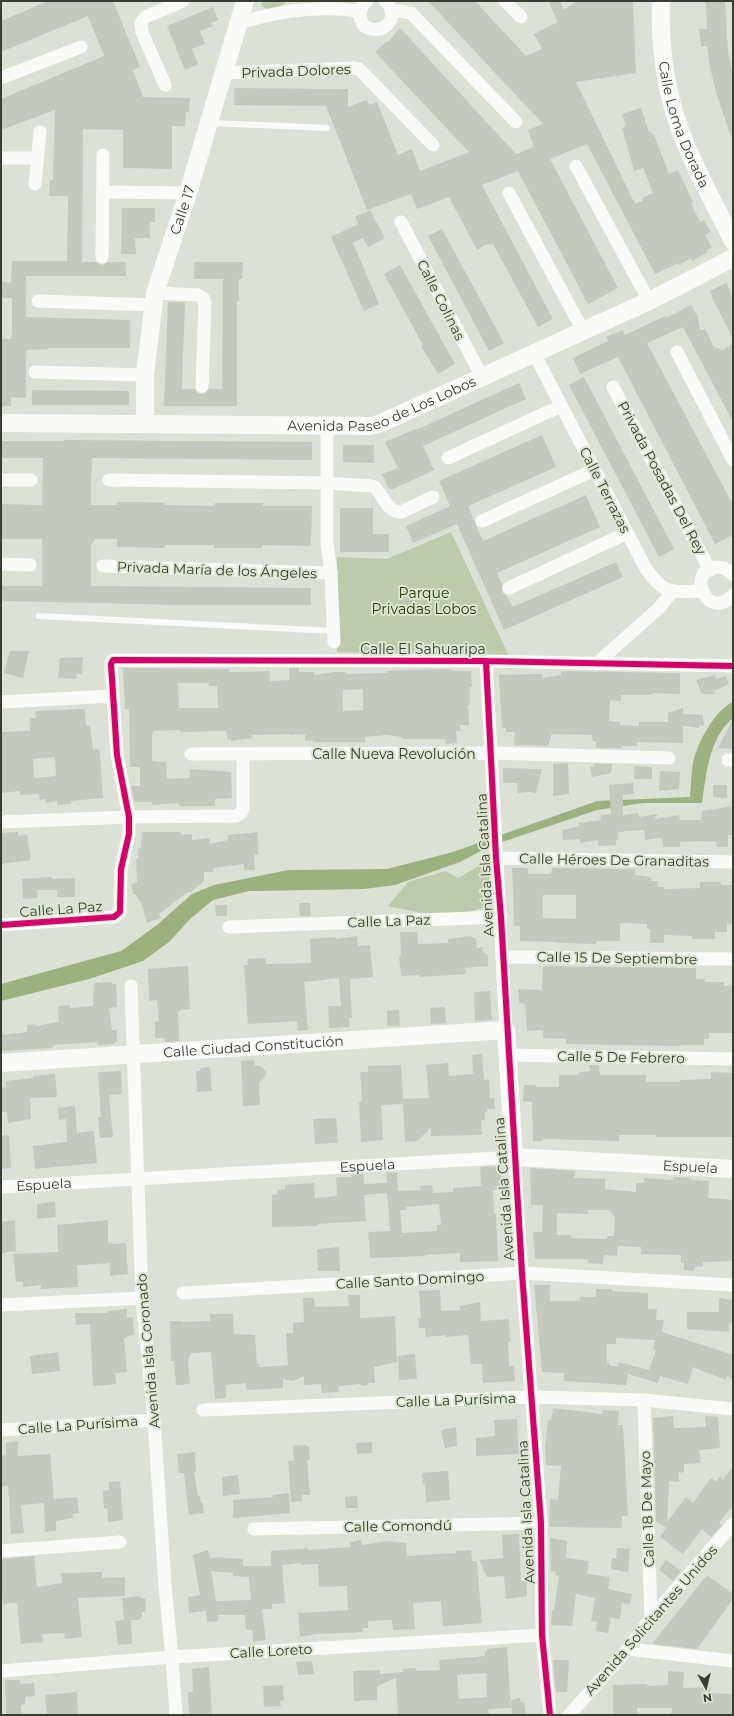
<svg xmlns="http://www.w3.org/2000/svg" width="734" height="1716" font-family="Montserrat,sans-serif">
<rect width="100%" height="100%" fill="#dbe1d5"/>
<!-- green -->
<path fill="#bccbac" d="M262,1H286L283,5L268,9L261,6Z
M451,532L509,656L337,652V557L387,559Z
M488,861L491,906L445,918L388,906L408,882L446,871L458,878Z"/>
<!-- water -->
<path fill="#9bb17e" d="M733,702V718C709,738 706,774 702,803H643L597,810L490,846L460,862L395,885L364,889L249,891L213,900L191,918L169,942L143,961L89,979L1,1001V984L121,951L157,925L192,894L214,885L288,870L387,869L453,852L597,801L690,797C691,785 691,774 693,763C697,743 715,710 733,702Z"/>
<!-- building -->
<path fill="#c4c9be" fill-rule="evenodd" d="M48,1L52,2L55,1H113L140,67L133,70L143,97L190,98L189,112H186L185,126H172V169L123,168V130L83,129L82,262H96L102,265L108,262H126V276H26V317L130,320V348H48V349L26,350V398L11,397V406H1V339H11L12,333V298H1V282L11,283L12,261H67L68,204V196H49L50,180H53L55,110L1,130V99L104,56L88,16L1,52V21Z
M428,1H475L526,56L542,49L534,34L558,22L548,1H560L564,10L577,1L633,2L636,73L576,82L635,204L643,201L642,198L653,193L643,168L634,171L622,128L626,126L622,114L641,108L649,132L654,135L669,174L678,170L693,202L691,203L700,222L704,220L711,232L705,235L712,247L707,250L708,252L692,261L689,255L690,259L679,265L678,263L655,274L587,144L550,159L618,288L588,304L518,171L482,185L553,319L538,327L493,244L485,245L477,250L449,197L417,209L411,194L367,210L326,106L234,105V88L348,89V107L366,100L370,105L377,102L398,155L412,149L420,171L469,152L375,52L387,41L388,42L400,28L516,154L534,147L528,130L543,124Z
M706,1H725L728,52L733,77V136H731L717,96L710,67L707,46H701L699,29H707Z
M213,7L218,20L211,23L213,26L200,31L205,44L192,49L198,64L185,70L167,26Z
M122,208H155V222H150V238H135L136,254H121Z
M370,210L385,238L368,247L363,238L353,243L379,304L364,311L331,237L358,224L355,217Z
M442,229L504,343L489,351L428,236Z
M194,262H243L242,279H239V301H237V406H164L168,302H185L182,389H195L197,393L202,394L206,393L209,389H222L223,279H194Z
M400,265L455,364L438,374L421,346L423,345L384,274Z
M726,283L732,293L730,294L733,300V338L711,296L712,295L710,291Z
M691,305L696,314L697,313L700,330L705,329L714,347L722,350L733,344V422L683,327L647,343L733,505V535L715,544L618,357L580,374L573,358L608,341L606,337L622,330L625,335L665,316L666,318Z
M584,377L674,549L659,557L569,385Z
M519,383L526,399L423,446L434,470L393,489H389L382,474L398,468L385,442L415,429L416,430Z
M32,390L129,391V405H32Z
M542,435L556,467L468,506L483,541L586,495L600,527L497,573L502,584V592L507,596L513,607L616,562L623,577L504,630L457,524L413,543L406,526L450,506L439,481Z
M63,440L312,442V460L92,458L91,482V505H117V502H140L165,503V505L214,506L215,503H263V506H312L311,546L262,545V548H214V545H165V548L117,547V539H95L91,546V586L311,588V605H181L3,601V599H1V586H42V539H1V504L42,505L43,458H1V441H63Z
M343,445H374V463L343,462Z
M340,508H373V534H389V552H340Z
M10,651H29L23,678L4,673Z
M83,657L82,674H77L76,679L58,678L60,658Z
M123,668L224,669H229V672H239L270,671V681L289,680V668H299V672H314V675L335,672H345L346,674L387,673V671L399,670L448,669L455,671H471L472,687H470V705H468L469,725H460L461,731H456L457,743L446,744L445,739H402V737L386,735L365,737V742H313V740L305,741V734L290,735V734L251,735L252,738L231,741V739L228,740L226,731L180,732V730L153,731V734H152V760L153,761L166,762L167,779L190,778V769L231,772L232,798L215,799V806H179V803L152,805V802H134L131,786H140V767H130L129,709H125ZM178,683H209V686H217L218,708H179ZM363,689V710L343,711V690Z
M561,671L680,673V694L653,693V694L645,695H621V701L610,700L609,721L620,722V725L639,726V722H668V713L683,708V714L703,715L704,726L699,725V728L683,726V743L637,742V746H622V748H596V741H593L592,735L552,734V733L548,746L514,745L515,732H506V728H502L499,675L542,674V678L561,675Z
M715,675L716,679L726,676L729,684L714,691L715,694H702L696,680Z
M85,709L86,726H90L93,750L99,749L100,754L103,798L71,801V804L57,805V801L46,803V799L40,800L39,794L20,795V791L1,793V732L30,731V718H36L35,711ZM55,757L56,776L34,778L33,759Z
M733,719V749L718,748Z
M568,763L569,794L553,796V764Z
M594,764H612L611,773L592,777L590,767L595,766Z
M634,766L652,767V779H634Z
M503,768L542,769L536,793L529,792L518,793L517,783H503Z
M660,771L680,772L679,789L659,791Z
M633,783L634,794L623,795V815L638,813L639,817L658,814L654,819L679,815L680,820H701L702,811L733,806V835H728V847H717L716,842L704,841L680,842V847H663L662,838L645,840L644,830L618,832V840H616V845L598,846V840L580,843V839L563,840L562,830L579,826L578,823L601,820L600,815L611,814L609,785Z
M713,785H727V798L713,797Z
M18,832V836L27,835L31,860L1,864V833Z
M142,832H181V835L192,834V840L209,838L210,844L228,840V835L258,832V855L254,854L255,870H244V864L214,868L213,872H204V881L190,893L189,891L159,914L161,918L147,923L141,903L136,895H134L131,885L137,882L136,859H138V849L141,848Z
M512,868H528V874H551L552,868L635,869V875L651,877V881H658V887H664V889L700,888V882H721V885H733V924H727V932H715V939H692V936L664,935V943H650V929H647V924L620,923V941H597L596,944L559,943V942L520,941V926H514ZM543,895H576V919L543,918Z
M52,877V879L75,878V897H57V890H37L38,898L23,899L22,879Z
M299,903H310L311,916H300Z
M215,905H227V916H216Z
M400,932H417L418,944L448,943V939L470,936L476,939L477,948L484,947L482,951L488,955V966L465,968L466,974L419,977V975L401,976L399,956H401Z
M357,936L358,946L370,945L373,977L350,979L352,1018H349L350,1027L329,1028L328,1006H341L339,978L304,982L308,1030L298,1031L297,1021L248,1024L244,965H248L247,959L265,958L266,964L311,963L310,939L336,937V939Z
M188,966L190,1009L180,1010V1012H178L179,1041L165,1042L164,1038H155V1022L159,1021L157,1000L149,1001L148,969Z
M543,966L696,968V979H705V982H724V986L733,985V1033H709V1039H704V1045H681V1046L566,1044V1039L543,1038V1030L527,1031L525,1004L519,1003L518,989L542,990Z
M112,982V984H116L117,1007L109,1008L112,1030H117V1042H115V1044L98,1045V1042L53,1045V1048L1,1051V1035L27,1032V1025L35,1024L36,1026L59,1022L58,1006L70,1005V1008L93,1006L94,983Z
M490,991L492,1020L475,1021L474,992Z
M445,1007L446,1023L431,1024L430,1008Z
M399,1010L400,1026H387V1011Z
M482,1054L484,1080L489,1079L490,1098H494L495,1109H487V1112H485V1120H481L482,1135L431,1136V1128L417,1141L405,1142L403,1104L381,1105L383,1140L361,1142L359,1102L362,1101L360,1072H368V1066L401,1065L403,1099L429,1098L426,1065L448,1063L449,1076L473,1074L472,1055Z
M254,1060L255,1066H261L266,1072L265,1077L259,1083L260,1105L243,1106L241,1061Z
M589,1065H599L600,1075H646V1082H680V1080L711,1079V1072L733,1073V1137H656V1135H619V1141L543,1139V1141H533L532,1102L523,1101L524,1085H536V1087H559V1075H578L577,1073L590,1071Z
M210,1067L212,1091L197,1092L196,1071H200V1068Z
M121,1071L122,1094L109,1095L113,1137L100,1138L98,1117H101L98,1072Z
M55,1074L57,1097L30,1098L31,1118L30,1119L8,1123L7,1112H1V1088L6,1087V1081L33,1078V1076Z
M75,1106L77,1133L94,1131L97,1163L35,1169L33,1146L67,1142L66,1119L59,1120L58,1108Z
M336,1118L338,1143L315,1144L313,1119Z
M9,1135L11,1168L1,1169V1136Z
M501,1166L502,1190H493L494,1214H496L498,1261L460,1262V1253L425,1255V1256L370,1258L368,1232L390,1231L387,1193L364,1195L366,1221L318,1224V1226L272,1227V1195L278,1194V1190L285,1189V1185L314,1183L315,1198L337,1196L336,1177H351V1175L363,1174L364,1184L387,1183L386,1173L397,1172L398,1191L421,1190L420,1186L432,1185L433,1193L453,1192V1188L481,1186L480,1167ZM439,1204L441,1225H437V1231L402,1233L400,1210H407L406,1207Z
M530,1168L575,1171L574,1178L605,1179V1189L636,1192V1183H644V1178L673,1180V1177L691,1178V1180L709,1181L708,1198L733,1200V1261L703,1262V1266L695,1267L694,1271L684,1270V1263H681V1255L641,1254V1247L618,1246L617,1256L604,1255L603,1264L588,1263V1259H535L533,1232H542L543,1205H531ZM588,1210H610L615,1217L614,1236H607V1239H600L571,1238V1235H557V1213L588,1214Z
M55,1202L56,1217L37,1219V1204Z
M15,1220L16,1251L1,1253V1222Z
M108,1220V1243L112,1242V1244L126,1243L128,1274L110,1276V1263L83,1265H77L78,1287L41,1289V1285L23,1287V1282H16L13,1254L58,1252L57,1225Z
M339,1247L340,1271H318L317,1249Z
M534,1285H550V1301H580V1297H596V1289H612V1291L648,1293V1309H657L656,1320H664L662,1332L733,1355V1379L727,1376L726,1380L693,1367L688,1384L660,1376L658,1383L628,1374L626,1385L564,1381V1373L542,1372ZM616,1338L655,1340L653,1350H656L649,1370L619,1362L618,1366H610V1363H607V1344H616Z
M440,1290L441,1311L460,1310V1306L480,1302L481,1321L509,1319L510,1342H508L509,1366H514L515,1381L483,1383L482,1364H471L468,1335L446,1337V1335L426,1337L425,1328H419L418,1318H421L419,1291Z
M348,1295H360V1318L395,1316L397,1362L374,1367L375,1383H369L367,1385L362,1386L360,1384L338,1386L339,1392L322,1393L321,1384L304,1385V1376L293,1381L283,1379V1388L247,1390L246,1383L226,1385V1398L215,1399L211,1352L191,1353L188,1361L190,1384L176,1385L174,1361H171L170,1321H182V1322L210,1321V1314H233L234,1334L255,1335L257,1364H259L260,1367L288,1365L286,1333H293V1323L304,1322L303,1298H314L315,1307L349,1306Z
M719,1298L733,1300V1323L730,1322L729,1332L687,1329V1312H719Z
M127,1309V1318L133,1317L134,1335L127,1336V1338H124L127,1372L115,1373L116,1384L93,1386L90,1324L76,1325L75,1313H108V1311Z
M58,1352L60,1371L32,1374L30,1356Z
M415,1354L417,1379L399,1380L398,1356Z
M553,1408L602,1414L603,1410L619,1411L618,1425H623L628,1516H622V1528L549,1527L550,1499L558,1500L561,1466L546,1465L545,1448L548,1420H551Z
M673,1416L674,1428L706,1427L705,1416L718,1417L720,1448L699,1450L701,1463L684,1464V1472L679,1473V1482L669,1481L667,1522L686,1497L693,1503L711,1478L716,1482L721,1475L722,1481L733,1467V1505L719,1523L722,1525L711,1537L702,1529L683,1554L660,1537L666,1528L656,1521L653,1418Z
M517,1419L519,1454L476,1456V1438L495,1436L494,1420Z
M456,1427L457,1446L445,1448L441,1430Z
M18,1441V1456L50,1454L54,1499L77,1497L79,1513L73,1514V1518L56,1521V1531L45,1532L44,1503L21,1505L24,1533L11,1534L8,1486H1V1456L6,1455V1443Z
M372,1442V1453L357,1454L356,1443Z
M306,1445L307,1447L309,1446L310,1460H307L310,1495H302V1501L291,1502L288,1461L294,1460L293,1446Z
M195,1452L196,1472H194L198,1496H200L201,1503H203L204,1513L189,1515L184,1473H179L177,1454Z
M448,1471L450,1500L426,1502L425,1484L423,1485L422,1473Z
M238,1475L240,1494L223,1496L222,1477Z
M120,1481L123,1520L108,1522L107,1508L104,1509L103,1491L109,1490V1482Z
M289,1493L290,1513L233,1518V1500L273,1497V1495Z
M357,1496L358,1508H346L345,1497Z
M519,1534L521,1581H527V1596L506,1599L504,1576L487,1577L479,1560L503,1558L502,1535Z
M550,1538L567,1541L566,1558L589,1561L587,1574L610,1577L608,1589L632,1594L630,1604L622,1603L620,1619L611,1618L608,1633L596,1631L597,1622L591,1621L595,1598L576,1594L572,1626L551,1625L552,1610H554L559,1576L555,1575L556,1572L551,1571Z
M361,1540L362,1545L387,1541L406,1543L407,1556L456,1553V1551L471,1550L472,1561H477L482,1623L443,1626L441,1601L413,1603L415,1629L393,1630L392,1620L368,1621V1628H362L363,1632L316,1634L300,1637L298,1613L348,1610L347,1586L319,1587L318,1564L301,1565V1563L282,1565L285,1603L272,1604V1609H262L266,1640L253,1642L252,1630H246L245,1615H218V1621L207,1622L206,1611L189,1613L188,1597L200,1595L193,1555L208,1550L210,1558L224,1557V1558L243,1559V1566H271V1551L308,1548V1550L351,1547L350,1542ZM211,1571L233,1573V1576L249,1577L251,1600L216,1601Z
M617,1548L630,1549L628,1572L611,1569L612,1558L616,1559Z
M34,1556L37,1587L62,1583L61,1573L102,1572V1578L125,1577V1596L78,1598L82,1637L65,1639L64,1633L42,1634L43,1642L21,1644L17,1603L3,1604L1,1590V1559Z
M666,1560L681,1571L673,1581L659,1570Z
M707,1575L733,1594V1599L697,1649L652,1644Z
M140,1596L141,1598H145L146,1609H145V1612H142V1617L140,1618V1620H131L132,1644L118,1645L115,1621L124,1620L122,1598Z
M507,1647L511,1708L488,1709L489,1714L476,1715H398L396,1678L377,1686V1700L354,1701L353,1671L380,1670V1674L403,1672V1669L416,1668V1671L440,1670L439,1660L485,1656V1651H487V1649ZM486,1673L487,1697L459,1699L457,1675Z
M553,1660H568L569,1662L567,1692H556Z
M312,1661L314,1674L298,1675L296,1662Z
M209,1667L212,1715H189L188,1692H193L192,1670V1669Z
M668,1671L684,1672L683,1688L710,1687V1693L733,1694V1715H671L672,1708H637V1715H613V1685L647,1684V1686L668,1685Z
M5,1680H20V1684L34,1683L35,1696L25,1697V1704L21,1705V1715H6Z
M283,1685L284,1700L280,1701L281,1706L264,1707L263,1686Z
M77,1692L78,1714L47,1715L45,1695Z
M520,1698L521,1703L524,1702L526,1715H512L511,1700Z"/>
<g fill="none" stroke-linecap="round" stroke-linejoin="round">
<!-- lane -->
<path stroke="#fafaf9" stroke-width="6" d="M211,123L327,128
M39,616L333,631"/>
<!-- street -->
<g stroke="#fafaf9" stroke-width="13">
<path d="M367,1C358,8 358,17 364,26C384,38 402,16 385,1"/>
<path d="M505,1L521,17"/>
<path d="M391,12L400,11L411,13L516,122"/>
<path d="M238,23C281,11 315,5 360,11"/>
<path d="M224,73L355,68L359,69L433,145"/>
<path d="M1,78L81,47"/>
<path d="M165,85L142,32L141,23L145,17L183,1"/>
<path d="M1,158H37"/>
<path d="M576,166L649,301"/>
<path d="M35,184L40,132"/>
<path d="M103,192L188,193"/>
<path d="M509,193L575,316L584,331"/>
<path d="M401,222L482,377"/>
<path d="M102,257L103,155"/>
<path d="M155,293L198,295L203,298L205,303L202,386"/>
<path d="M38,301L154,305"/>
<path d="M677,352L733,460"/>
<path d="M534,353L645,567C664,595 670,592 701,591"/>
<path d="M35,372L145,375"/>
<path d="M613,387L710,570"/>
<path d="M327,426V543L331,573L334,642"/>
<path d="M448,458L561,406"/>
<path d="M1,480H31"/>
<path d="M109,480L328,483L371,486L375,487C383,496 387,512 401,512L433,497"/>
<path d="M482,521L594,470"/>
<path d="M1,564L30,565"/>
<path d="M103,566L331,573"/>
<path d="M733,575C729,570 723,567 717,567C684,570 708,623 733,595"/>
<path d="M509,588L627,533"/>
<path d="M486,661L506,1030"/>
<path d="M596,664L659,608L672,592"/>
<path d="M1,702L112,696"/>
<path d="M191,754L490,753L669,758"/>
<path d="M728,760H733"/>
<path d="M1,822L129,817L236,816L241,813L243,808V754"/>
<path d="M496,858L733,862"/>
<path d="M1,925L114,917L120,912L121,869L129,834V817L117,755L111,664L113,660L486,661L733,666"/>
<path d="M229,927L501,917"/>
<path d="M502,957L733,959"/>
<path d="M131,986L142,1298L154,1420L165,1586L172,1657L176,1715"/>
<path d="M508,1055L733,1059"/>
<path id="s1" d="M1,1187L514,1157L522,1273L541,1523L542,1635L550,1715"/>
<path d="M183,1293L522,1273L733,1285"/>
<path d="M1,1305L142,1298"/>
<path d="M644,1400L651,1618"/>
<path d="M203,1410L532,1397L644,1400L733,1409"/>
<path d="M1,1430L154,1420"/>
<path d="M254,1529L541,1523"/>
<path d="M1,1551L120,1542"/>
<path d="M628,1649L733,1661"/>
<path d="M1,1671L172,1657L542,1635"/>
<path d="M569,1715L628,1649L651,1618L733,1524"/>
</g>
<!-- secondary -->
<g stroke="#fafaf9" stroke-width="18">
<path id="s2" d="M661,1C659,49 667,101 686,145C700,178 717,209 733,241"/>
<path id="s3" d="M1,423L371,426L381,423L649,301L733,258"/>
<path id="s4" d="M145,424V375L155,293L188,193L245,1"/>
<path id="s5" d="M1,1063L506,1030L514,1157L733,1169"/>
</g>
<!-- cycleway casing -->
<g stroke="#dbe7cf" stroke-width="8">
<path id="cycleway" d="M486,661L496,858L501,917L522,1273L541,1523L542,1635L550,1715
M1,925L114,917L120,912L121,869L129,834V817L117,755L111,664L113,660L486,661L733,666"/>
</g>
<!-- cycleway -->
<use href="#cycleway" stroke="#d6006c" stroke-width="6"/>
</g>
<g text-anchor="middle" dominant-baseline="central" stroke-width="4" stroke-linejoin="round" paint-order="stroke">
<!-- street labels -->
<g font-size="14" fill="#393d34" stroke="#dbe7cf">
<text transform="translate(296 71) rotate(-2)">Privada Dolores</text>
<text stroke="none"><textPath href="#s2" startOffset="127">Calle Loma Dorada</textPath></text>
<text stroke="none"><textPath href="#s4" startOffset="219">Calle 17</textPath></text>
<text transform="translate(441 300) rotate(63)">Calle Colinas</text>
<text stroke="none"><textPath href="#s3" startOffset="385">Avenida Paseo de Los Lobos</textPath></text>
<text transform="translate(662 478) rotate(62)">Privada Posadas Del Rey</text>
<text transform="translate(605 490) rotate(63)">Calle Terrazas</text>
<text transform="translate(217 570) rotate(2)">Privada María de los Ángeles</text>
<text x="423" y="649">Calle El Sahuaripa</text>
<text x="394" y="754">Calle Nueva Revolución</text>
<text transform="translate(614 860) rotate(1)">Calle Héroes De Granaditas</text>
<text transform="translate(485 865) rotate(-93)">Avenida Isla Catalina</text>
<text transform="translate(61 909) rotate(-4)">Calle La Paz</text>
<text transform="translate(389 921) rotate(-2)">Calle La Paz</text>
<text transform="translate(617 958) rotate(1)">Calle 15 De Septiembre</text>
<text stroke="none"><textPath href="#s5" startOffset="253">Calle Ciudad Constitución</textPath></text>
<text transform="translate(621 1057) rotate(1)">Calle 5 De Febrero</text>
<text stroke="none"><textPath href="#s1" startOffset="367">Espuela</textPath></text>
<text stroke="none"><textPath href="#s5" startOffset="810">Espuela</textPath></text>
<text stroke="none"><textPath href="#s1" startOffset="43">Espuela</textPath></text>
<text transform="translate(504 1189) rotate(-94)">Avenida Isla Catalina</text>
<text transform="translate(410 1280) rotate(-3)">Calle Santo Domingo</text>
<text transform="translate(148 1351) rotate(-95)">Avenida Isla Coronado</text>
<text transform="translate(456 1400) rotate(-2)">Calle La Purísima</text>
<text transform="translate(78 1425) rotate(-4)">Calle La Purísima</text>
<text transform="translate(647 1509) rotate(-92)">Calle 18 De Mayo</text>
<text transform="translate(526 1512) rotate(-93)">Avenida Isla Catalina</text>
<text transform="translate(398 1526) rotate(-1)">Calle Comondú</text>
<text transform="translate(651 1620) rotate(-49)">Avenida Solicitantes Unidos</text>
<text transform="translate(271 1651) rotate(-3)">Calle Loreto</text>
</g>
<!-- park labels -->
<g font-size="14" fill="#273a06" stroke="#dbe7cf">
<text x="424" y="593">Parque<tspan x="424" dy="16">Privadas Lobos</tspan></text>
</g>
</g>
<!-- border -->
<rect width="734" height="1716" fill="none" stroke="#393d34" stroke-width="4"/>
<!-- north arrow -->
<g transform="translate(706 1688) rotate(172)" stroke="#dbe7cf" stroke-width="3" paint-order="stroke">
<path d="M0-3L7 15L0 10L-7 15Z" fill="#393d34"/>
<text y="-6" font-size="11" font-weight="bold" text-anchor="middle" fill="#393d34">N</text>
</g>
</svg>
